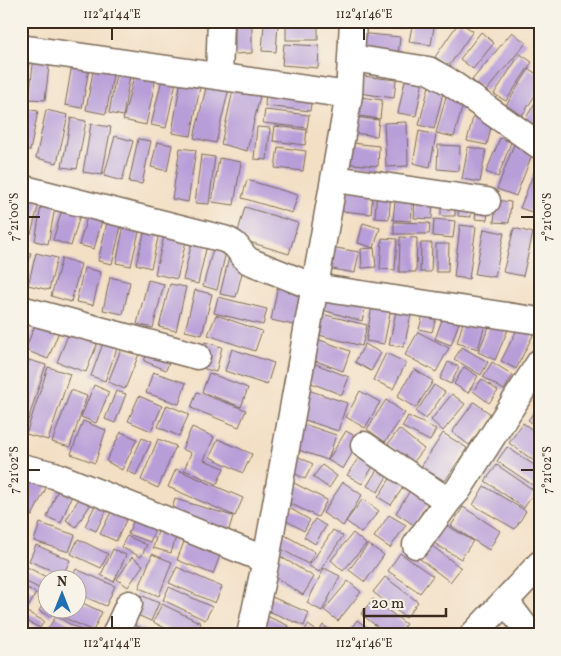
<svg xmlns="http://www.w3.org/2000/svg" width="561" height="656" font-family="Vollkorn,serif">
<rect width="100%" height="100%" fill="#f7f3e8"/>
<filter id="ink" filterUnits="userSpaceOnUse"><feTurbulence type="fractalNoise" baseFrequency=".02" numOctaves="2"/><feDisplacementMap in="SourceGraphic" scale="10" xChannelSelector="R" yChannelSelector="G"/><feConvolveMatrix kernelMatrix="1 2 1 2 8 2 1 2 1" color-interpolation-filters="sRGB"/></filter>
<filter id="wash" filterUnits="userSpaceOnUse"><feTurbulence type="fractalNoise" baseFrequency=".0096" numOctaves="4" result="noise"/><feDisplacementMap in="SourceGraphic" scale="20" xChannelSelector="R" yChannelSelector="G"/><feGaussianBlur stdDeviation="1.12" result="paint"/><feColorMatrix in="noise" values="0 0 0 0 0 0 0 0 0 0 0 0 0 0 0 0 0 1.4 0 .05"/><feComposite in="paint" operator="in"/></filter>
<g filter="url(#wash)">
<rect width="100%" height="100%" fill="#f3dfc4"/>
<g id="blocks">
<!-- building -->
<path fill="#b89ed9" d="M235,21H252V53L235,54Z
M286,21H318V40H286Z
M355,21H407V28H355Z
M413,21H435L431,45L409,42Z
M459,22L473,31L449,66L435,57Z
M264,23L278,24L276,52L262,51Z
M481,32L494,43L473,69L460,59Z
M512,32L526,43L486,91L472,80Z
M358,33L400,37L398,56L357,52Z
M284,44L319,46L318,68L282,65Z
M21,52L30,54L25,93H21Z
M520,54L532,62L506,101L494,94Z
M34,56L50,58L45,100L29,99Z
M73,59L90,63L82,108L65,105Z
M94,66L114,70L106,114L86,110Z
M117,68L131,70L123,116L109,113Z
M136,68L157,73L146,125L123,120Z
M529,69L540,76V88L521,117L505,107Z
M407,71L424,75L416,116L398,113Z
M182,73L202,76L191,136L172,133Z
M354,75L396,80L394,98L352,92Z
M431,78L446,81L434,129L419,125Z
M162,79L176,82L166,128L151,125Z
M208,79L230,84L216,143L194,138Z
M234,86L261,92L247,151L221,144Z
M266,91L312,96L310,111L265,106Z
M447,93L465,97L454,137L436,133Z
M540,95V130L524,121Z
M354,96L382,100L380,119L352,115Z
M25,109L38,111L30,151L21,149V125Z
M46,110L68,115L57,163L36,158Z
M265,110L309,115L307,128L263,123Z
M474,113L493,118L487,145L467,141Z
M347,116L379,120L377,136L345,132Z
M71,118L86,121L77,169L62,167Z
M407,122L408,166L386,167L384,123Z
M91,124L111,127L102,175L83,172Z
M275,126L307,130L305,145L273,141Z
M257,127L270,128L267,160L254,159Z
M419,131L436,135L430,167L413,163Z
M115,136L133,141L122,181L104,176Z
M500,138L511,142L498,177L486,172Z
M138,139L151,141L142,184L129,182Z
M157,142L172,145L167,171L151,167Z
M343,142L379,146L378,166L342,163Z
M514,144L533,152L516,196L497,189Z
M438,145L460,146L459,171L437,169Z
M278,147L306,151L303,171L275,168Z
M468,147L486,150L480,182L462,179Z
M180,148L196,150L188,202L172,199Z
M201,155L215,157L209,204L195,203Z
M540,157V215L520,208Z
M219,158L241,162L234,205L212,202Z
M247,180L298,195L292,213L242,198Z
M335,188L373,192L371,214L332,210Z
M377,189L391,190L389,219L375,218Z
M396,191L413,193L411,221L393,220Z
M29,193L41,195L31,234L21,232Z
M21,194L26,195L22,213H21Z
M415,195L433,196L432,219L414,218Z
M441,198L455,199V216H441Z
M459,198L472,199L471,217L458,216Z
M65,199L83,205L71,246L53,240Z
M496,200L511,202L509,223L494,222Z
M42,201L56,203L48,244L35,241Z
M477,203L489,204L487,220L475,219Z
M90,206L105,210L94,249L79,245Z
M245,207L298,223L289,254L236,238Z
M109,214L123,218L112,264L98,261Z
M126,215L142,219L131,266L116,263Z
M434,219L455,221L453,238L433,236Z
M147,222L161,225L151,268L136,264Z
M394,222L430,223L429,234H394Z
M363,223L380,228L374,248L376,267L362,268L361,249L374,248L358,243Z
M460,225L476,227L469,279L454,277Z
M166,228L188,233L177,279L155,274Z
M514,228L533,233L523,276L503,272Z
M484,229L504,233L495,277L475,274Z
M194,233L209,236L198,284L183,280Z
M400,237L417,238L416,272H399Z
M382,238L397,239L395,270L380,269Z
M421,243H432L431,272H420Z
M436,244H449L448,272H436Z
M325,246L359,252L355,273L321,267Z
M213,249L226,252L217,290L203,286Z
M21,251L31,253L23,285H21Z
M36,253L57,258L49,290L28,285Z
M229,257L245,261L236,297L220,294Z
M62,258L81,264L71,302L51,296Z
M84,268L101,272L93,305L76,302Z
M110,277L130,282L123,314L103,310Z
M148,280L164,284L153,328L137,324Z
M170,284L186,287L176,331L159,327Z
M278,285L306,291L298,326L271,320Z
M195,290L212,294L202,335L185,331Z
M324,290L367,301L362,321L319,309Z
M218,297L267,309L263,325L214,313Z
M373,300L392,303L384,344L366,341Z
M398,302L413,305L404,347L389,345Z
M426,305L439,309L432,332L419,329Z
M446,309L462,314L451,345L435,339Z
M313,312L367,325L362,346L307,332Z
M466,312L487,318L478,349L457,343Z
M216,315L262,331L255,351L208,335Z
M493,318L510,325L495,360L478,352Z
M37,320L60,329L48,359L25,350Z
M521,322L536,329L516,369L501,361Z
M71,328L99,339L86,372L57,362Z
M418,332L449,348L436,372L405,355Z
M312,337L350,351L343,371L305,357Z
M105,338L119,343L105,381L91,376Z
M205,342L222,347L216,372L198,367Z
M365,344L381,353L371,371L355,362Z
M122,347L139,354L125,389L108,382Z
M150,347L172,355L166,370L144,361Z
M462,347L488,362L481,375L454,359Z
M232,349L274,363L267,385L225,371Z
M386,353L406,363L393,389L373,380Z
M29,360L46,365L22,438L21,384Z
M308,361L349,377L342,395L301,379Z
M448,362L459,367L451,384L440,379Z
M492,362L513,375L504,390L483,377Z
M48,367L70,374L48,440L26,434Z
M464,367L478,376L468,393L454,384Z
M414,369L433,381L416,408L397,397Z
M153,372L186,383L179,404L146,393Z
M209,373L248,388L241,407L202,392Z
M482,379L498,391L489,403L473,391Z
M94,385L109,392L96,423L81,417Z
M434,385L445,392L426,419L416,412Z
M305,389L347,403L338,431L296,417Z
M71,390L87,396L70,447L52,442Z
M116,391L126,394L115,423L105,419Z
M360,391L380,402L365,428L346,417Z
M197,392L246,410L239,427L191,408Z
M452,394L465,404L443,431L431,420Z
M139,396L162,406L151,431L128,421Z
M386,400L405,413L385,442L367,429Z
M474,402L492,415L469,445L452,432Z
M540,404V429L528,420Z
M167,405L189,414L179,436L158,427Z
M408,416L436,429L430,441L402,427Z
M83,421L106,430L95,463L71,454Z
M298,422L336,435L328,460L289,447Z
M523,423L540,435V465L509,443Z
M192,427L214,437L204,460L224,468L217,484L184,470L191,453L182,449Z
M399,429L424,449L413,463L388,444Z
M346,431L360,439L343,469L328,460Z
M121,432L137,439L122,470L106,461Z
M443,433L467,448L445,481L421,467Z
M142,438L151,442L136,475L127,471Z
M158,439L176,446L158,488L141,480Z
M218,439L252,454L243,473L210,457Z
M507,447L540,469V490L497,461Z
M363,451L377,460L362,484L347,475Z
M295,455L313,464L305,479L287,469Z
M381,463L391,469L378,492L367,486Z
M322,465L337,476L329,488L313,477Z
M497,465L535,491L524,508L485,481Z
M176,469L243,498L235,516L168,487Z
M393,474L406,483L391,505L378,497Z
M31,478L47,486L32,516L21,511V497Z
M290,481L327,500L318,517L281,499Z
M343,482L362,495L343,526L323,513Z
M60,484L74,490L61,523L47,517Z
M413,486L432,497L414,525L396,513Z
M484,486L526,511L515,529L473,505Z
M83,492L94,499L76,527L66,520Z
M100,495L111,501L96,531L85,526Z
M175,499L233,516L227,536L169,518Z
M363,499L379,511L361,533L346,521Z
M116,502L131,510L116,541L100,534Z
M284,505L310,520L304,531L278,516Z
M463,507L500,531L489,550L451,526Z
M138,509L160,517L150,542L128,534Z
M389,515L406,525L390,548L374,537Z
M315,519L326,526L315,544L304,537Z
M40,523L75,535L69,552L34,541Z
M443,523L473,541L461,559L432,542Z
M333,530L343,536L319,572L309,566Z
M158,531L176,537L171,553L153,548Z
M279,532L315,552L308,564L272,544Z
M353,533L366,544L343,571L331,560Z
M127,536L147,545L141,557L121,547Z
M78,539L108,554L101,568L71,554Z
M185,539L221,553L213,574L177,560Z
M423,539L461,568L450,582L412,553Z
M368,544L384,555L365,582L349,570Z
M36,545L70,560L63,575L29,561Z
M113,549L126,555L114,582L101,575Z
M400,553L433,576L420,593L388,571Z
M152,554L172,562L159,596L139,588Z
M278,555L314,577L303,595L267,572Z
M132,557L143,565L128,587L117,579Z
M27,567L48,578L46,592L21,579Z
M177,567L222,587L215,603L169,583Z
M324,568L340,576L322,611L307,603Z
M76,569L115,586L106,606L78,594V578H72Z
M385,577L418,602L406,618L373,592Z
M348,581L361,592L338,621L324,610Z
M21,585L36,593L29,606L21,602Z
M169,587L212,607L205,620L163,600Z
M136,593L159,603L151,621L128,611Z
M265,594L309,613L304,626L259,607Z
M48,595V608H56L51,617L39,611Z
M373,599L406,624L398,635H388L361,614Z
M78,601L102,612L93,631L56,614L58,608H78Z
M162,604L201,623L195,635H179L153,622Z
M21,609L44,621L40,628L21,618Z
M260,613L289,626L286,635H263Z
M56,616L89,635H44Z
M124,620L156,635H117Z
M357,620L377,635H346Z
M491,621L504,635H487Z
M308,625L317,631L315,635H302Z
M323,625L333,632L331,635H317Z
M21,626L40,635H21Z"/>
</g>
</g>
<g filter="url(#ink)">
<use href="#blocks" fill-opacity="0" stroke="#7b6958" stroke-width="1"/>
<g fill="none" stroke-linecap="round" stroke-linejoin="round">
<!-- minor casing -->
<g stroke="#7b6958" stroke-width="29">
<path id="minor" d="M21,48L349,95
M352,58L428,70L448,81L540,146
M219,75L221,21
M335,179L487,201
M21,188L224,239C241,245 237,252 249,261L314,287L540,321
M21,309L197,356
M364,445L448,501L458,490L540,362
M21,467L54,475L266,560
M416,545L448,501
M506,602L531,635
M115,635L129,604
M250,635L266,560L349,95L353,21
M473,635L540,564"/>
</g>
<!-- minor -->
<use href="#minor" stroke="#fff" stroke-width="26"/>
</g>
</g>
<!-- ticks -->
<path fill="none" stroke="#3b2a1e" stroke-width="2" d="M112,28V40M364,28V40M28,217H40M521,217H534M28,470H40M521,470H534M112,616V628M364,616V628"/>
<!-- margin -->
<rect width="561" height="656" fill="none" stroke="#f7f3e8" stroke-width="55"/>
<!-- north arrow -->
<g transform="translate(62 594)"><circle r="24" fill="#f7f3e8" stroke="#aca397"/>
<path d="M0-4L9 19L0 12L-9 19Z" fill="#1f6fb2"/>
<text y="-8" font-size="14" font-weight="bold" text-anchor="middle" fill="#3b2a1e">N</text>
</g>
<!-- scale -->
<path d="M364 608v8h82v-8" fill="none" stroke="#3b2a1e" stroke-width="2.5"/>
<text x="371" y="608" font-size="15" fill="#3b2a1e" stroke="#f7f3e8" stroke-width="4" paint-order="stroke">20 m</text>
<rect x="28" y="28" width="506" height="600" fill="none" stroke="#3b2a1e" stroke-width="2"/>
<g font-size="12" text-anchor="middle" fill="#3b2a1e">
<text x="112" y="18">112°41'44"E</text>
<text x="364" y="18">112°41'46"E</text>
<text transform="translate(14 217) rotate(-90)" y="4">7°21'00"S</text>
<text transform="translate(547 217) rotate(-90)" y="4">7°21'00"S</text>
<text transform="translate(14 470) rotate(-90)" y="4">7°21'02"S</text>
<text transform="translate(547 470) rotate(-90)" y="4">7°21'02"S</text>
<text x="112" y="647">112°41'44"E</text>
<text x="364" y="647">112°41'46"E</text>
</g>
</svg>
